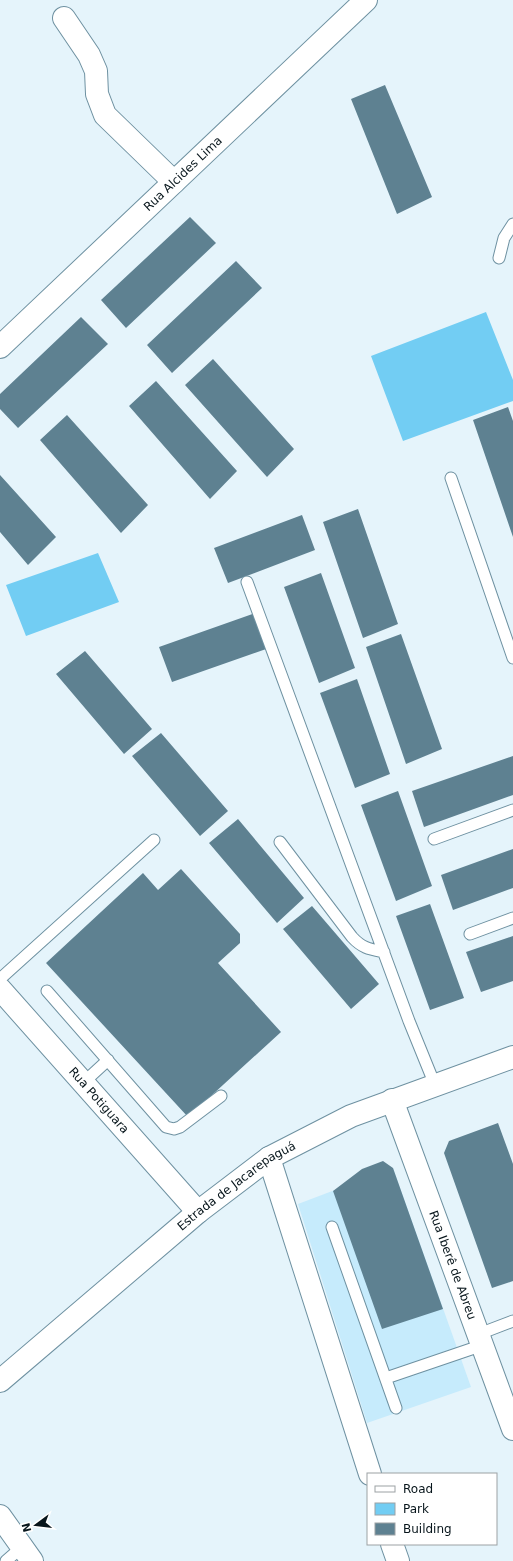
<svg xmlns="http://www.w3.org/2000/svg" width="513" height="1561" font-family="'DejaVu Sans',sans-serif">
<rect width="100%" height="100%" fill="#e5f4fb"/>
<!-- built -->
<path fill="#c6ebfc" d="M393,1168L471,1387L367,1423L298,1204Z"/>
<!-- green -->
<path fill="#72cdf3" d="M486,312L513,380V401L403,441L371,356Z
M98,553L119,602L26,636L6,585Z"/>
<!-- building -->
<path fill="#5e8191" d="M385,85L432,197L397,214L351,99Z
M190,217L216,243L126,328L101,300Z
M236,261L262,288L172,373L147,345Z
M81,317L108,344L18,428L0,409V394Z
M213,359L294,449L267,477L185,385Z
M156,381L237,471L210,499L129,406Z
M508,407L513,421V537L473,420Z
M67,415L148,505L121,533L40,440Z
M0,475L56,537L28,565L0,532Z
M358,509L398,624L363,638L323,522Z
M302,515L315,550L228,583L214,548Z
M321,573L355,668L319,683L284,587Z
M258,612L269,648L172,682L159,647Z
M401,634L442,749L406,764L366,647Z
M85,651L152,729L124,754L56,674Z
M357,679L390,774L355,788L320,693Z
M161,733L228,811L200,836L132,756Z
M513,756V795L424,827L412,791Z
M398,791L432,886L396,901L361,805Z
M238,819L304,898L277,923L209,843Z
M513,849V888L453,910L441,875Z
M181,869L240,934V943L218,963L281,1032L188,1117L46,963L143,873L158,890Z
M430,904L464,998L430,1010L396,916Z
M312,906L379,984L351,1009L283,929Z
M513,936V981L481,992L466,952Z
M498,1123L513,1164V1281L492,1288L444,1153L449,1141Z
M383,1161L393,1168L443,1309L382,1329L333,1191L362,1169Z"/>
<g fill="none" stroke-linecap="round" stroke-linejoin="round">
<!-- lane casing -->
<g stroke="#6e91a1" stroke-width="13">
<path id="lane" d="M499,258L504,238L513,224
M451,478L513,658
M247,582L409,1021L435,1085
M434,839L513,810
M280,842L352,937C362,948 369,949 384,952
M470,934L513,918
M0,979L154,840
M47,991L166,1127L174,1129L180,1127L221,1096
M83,1083L108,1060
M332,1227L396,1408
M479,1334L513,1321
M386,1378L483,1345
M6,1561L22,1547"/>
</g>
<!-- street casing -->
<g stroke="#6e91a1" stroke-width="24">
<g id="street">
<path d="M64,18L89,55L96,71L97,94L105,115L174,182"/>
<path id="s1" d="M0,347L366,0"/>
<path id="s2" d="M0,989L198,1212"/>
<path id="s3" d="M392,1100L513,1429"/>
<path d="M269,1158L370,1474"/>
<path d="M0,1516L32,1561"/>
<path d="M392,1544L398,1561"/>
</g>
</g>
<!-- secondary casing -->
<g stroke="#6e91a1" stroke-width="24">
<g id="secondary">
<path id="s4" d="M0,1381L198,1212L269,1158L351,1116L513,1057"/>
</g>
</g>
<!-- lane -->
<use href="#lane" stroke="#fff" stroke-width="11"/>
<!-- street -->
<use href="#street" stroke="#fff" stroke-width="22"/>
<!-- secondary -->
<use href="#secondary" stroke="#fff" stroke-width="22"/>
</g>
<g text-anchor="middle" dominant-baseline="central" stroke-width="3.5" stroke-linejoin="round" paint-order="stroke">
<!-- street labels -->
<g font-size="12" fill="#07151b" stroke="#fff">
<text stroke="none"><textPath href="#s1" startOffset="252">Rua Alcides Lima</textPath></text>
<text stroke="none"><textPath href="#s2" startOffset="149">Rua Potiguara</textPath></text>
<text stroke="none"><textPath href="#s4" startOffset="307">Estrada de Jacarepaguá</textPath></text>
<text stroke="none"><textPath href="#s3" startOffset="176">Rua Iberê de Abreu</textPath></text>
</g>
</g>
<!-- legend -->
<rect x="367" y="1473" width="130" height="72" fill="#ffffff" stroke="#9ca1a4"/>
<rect x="375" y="1486" width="20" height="6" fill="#ffffff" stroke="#9ca1a4"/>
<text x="403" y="1493" font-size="12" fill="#07151b">Road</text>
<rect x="375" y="1503" width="20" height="12" fill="#72cdf3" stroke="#9ca1a4"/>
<text x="403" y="1513" font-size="12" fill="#07151b">Park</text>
<rect x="375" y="1523" width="20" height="12" fill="#5e8191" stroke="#9ca1a4"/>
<text x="403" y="1533" font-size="12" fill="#07151b">Building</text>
<!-- north arrow -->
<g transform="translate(36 1525) rotate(255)" stroke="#ffffff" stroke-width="3" paint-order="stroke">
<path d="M0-3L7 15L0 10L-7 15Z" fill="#07151b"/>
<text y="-6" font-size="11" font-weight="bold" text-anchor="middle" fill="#07151b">N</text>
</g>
</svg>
